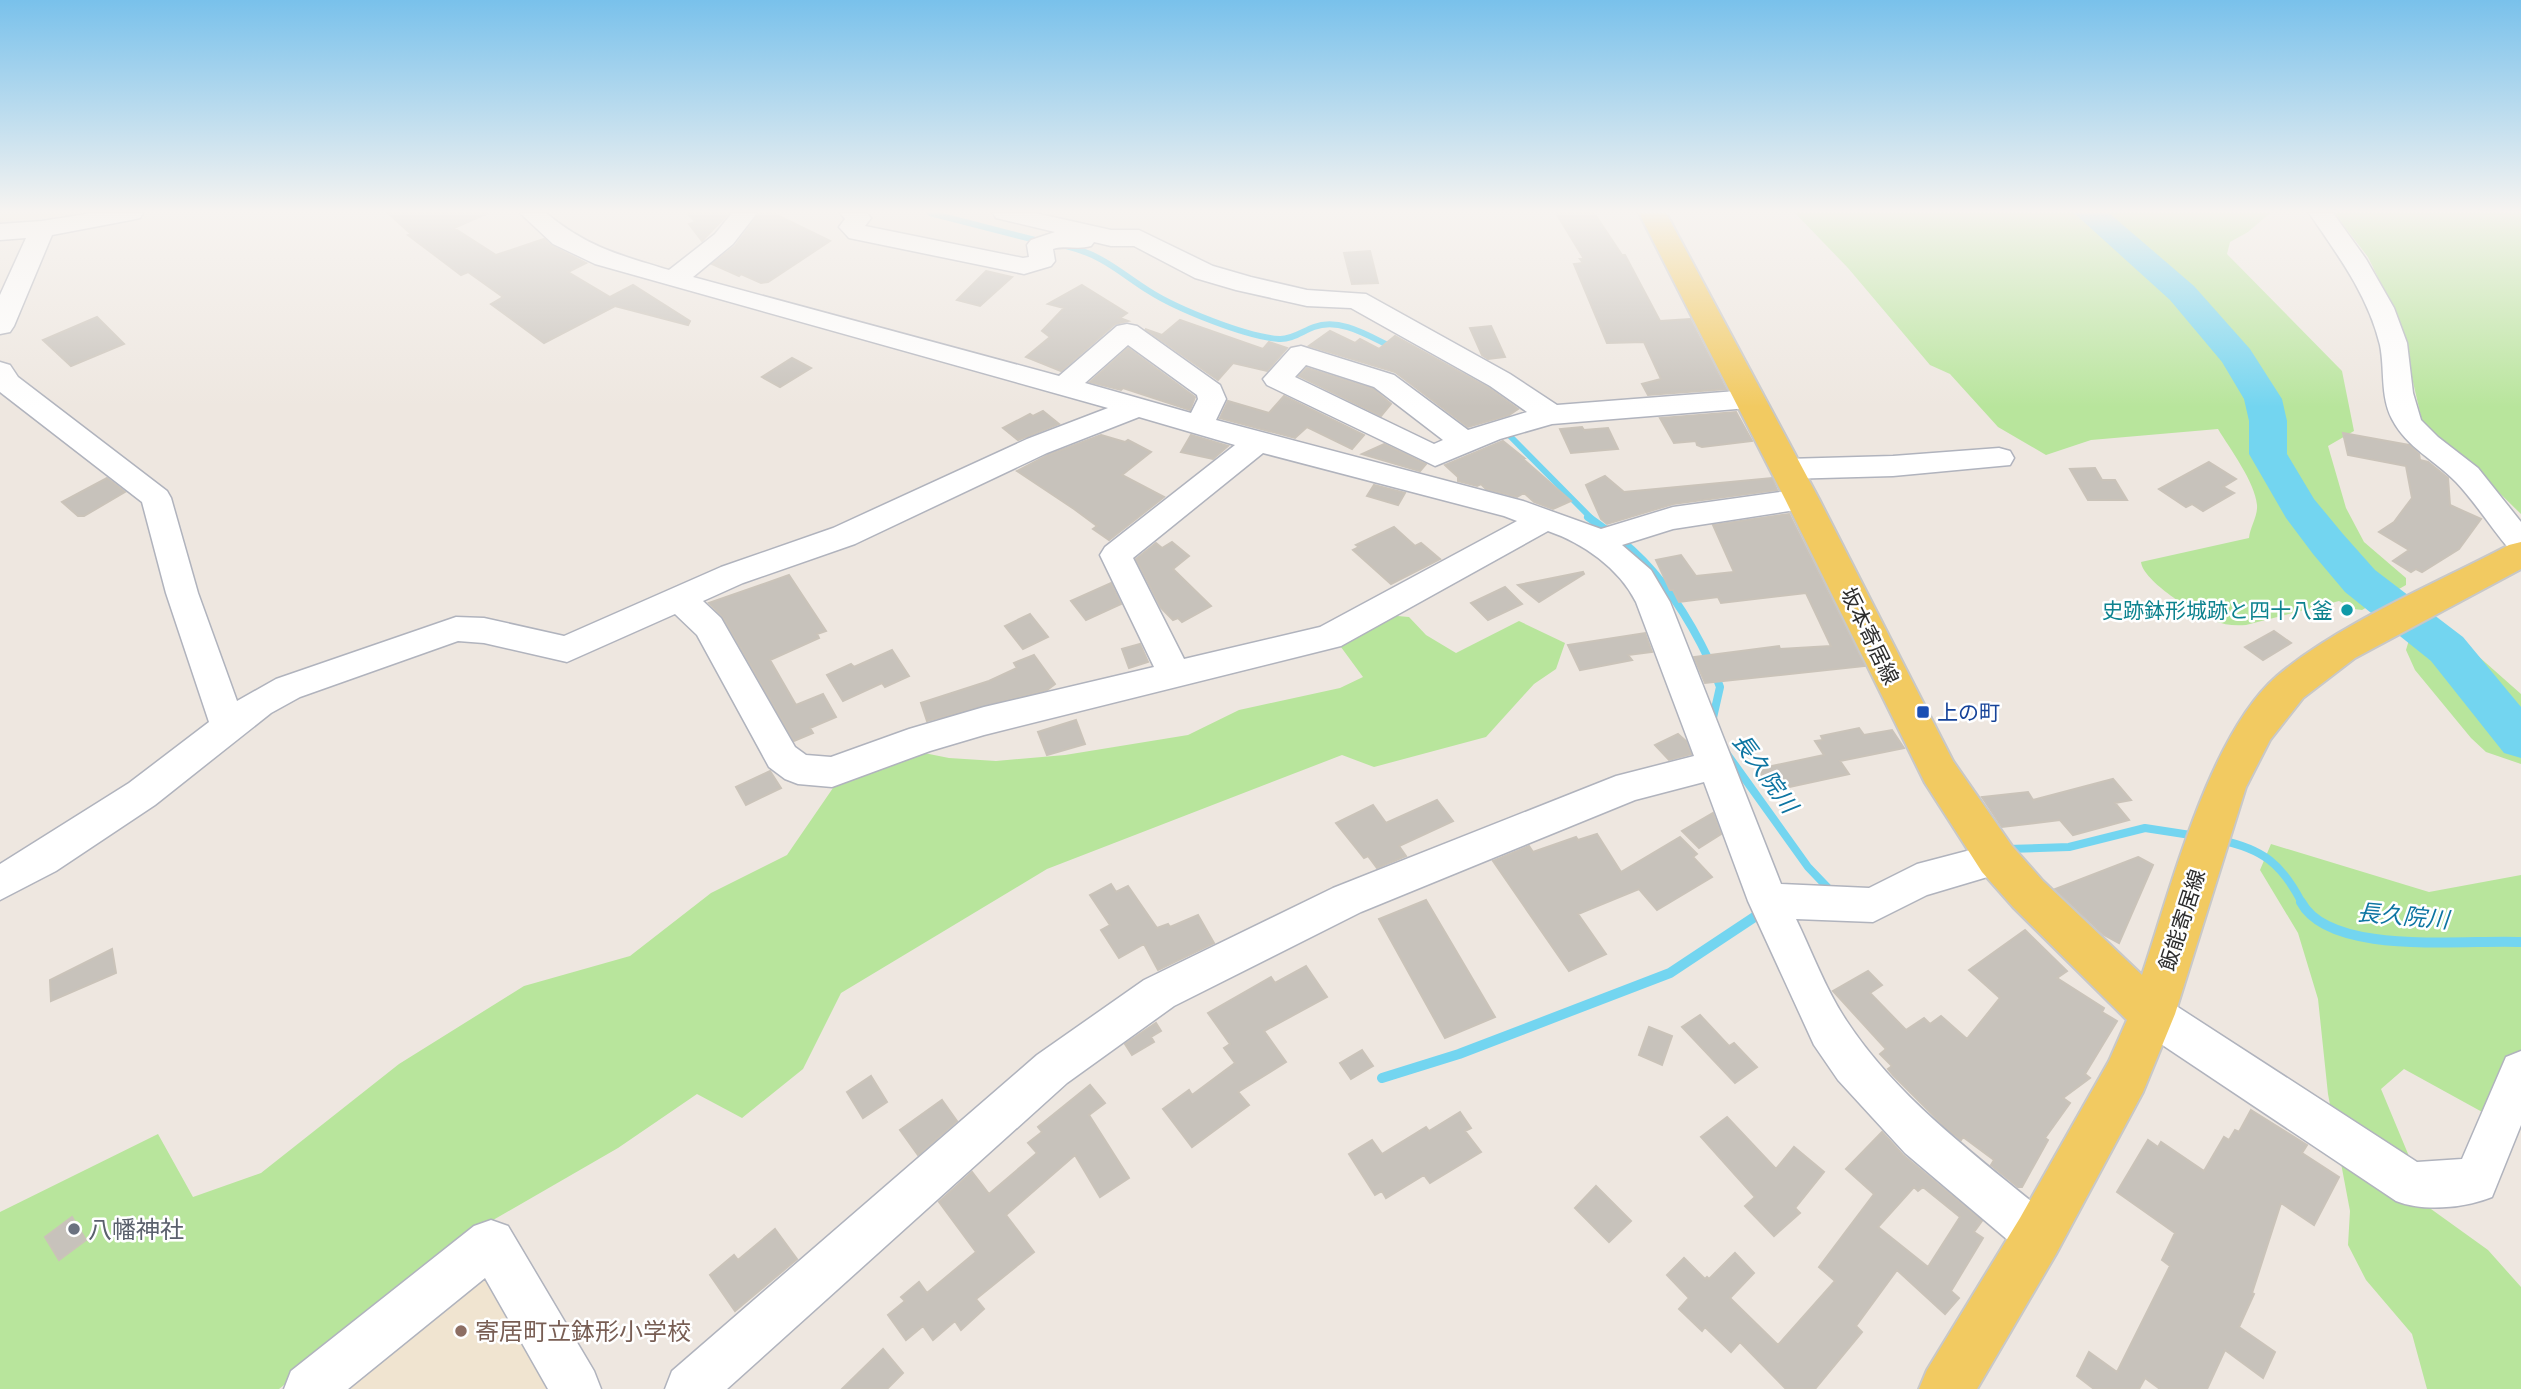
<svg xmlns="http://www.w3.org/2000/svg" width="2521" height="1389" font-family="'Space Grotesk','Noto Sans JP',sans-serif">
<rect width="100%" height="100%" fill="#eee7e0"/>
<!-- education -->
<path fill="#f0e4d0" d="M0,213H82L0,222Z
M488,1271L559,1389H327Z"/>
<!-- green -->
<path fill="#b8e59c" d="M1795,213H2270L2248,232L2230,242L2227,254L2342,371L2354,431L2328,446L2346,508L2364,542L2406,578V585L2362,610L2354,609L2339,601L2246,625C2234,626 2224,625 2213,620C2194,613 2143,581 2141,562L2249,538C2250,527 2258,516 2257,505C2255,482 2230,449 2218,429L2091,440L2046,455L1998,427L1950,374L1930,365L1848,268Z
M2334,213H2521V514L2479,473L2431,433L2422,421L2399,321L2368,257Z
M1386,615L1409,617L1426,635L1456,653L1519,621L1565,643L1556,669L1534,684L1486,737L1374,767L1342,755L1047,869L841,993L803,1069L742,1118L697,1094L618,1148L481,1227L279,1389H0V1212L158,1134L193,1197L261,1173L399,1064L524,986L630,956L711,893L787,855L833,788L853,772L919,752L949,758L996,761L1065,755L1188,735L1239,710L1340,688L1363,677L1338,643Z
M2434,626L2451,632L2521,694V764L2486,752L2471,738L2415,670L2406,650L2409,640Z
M2271,844L2429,892L2521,875V1121L2484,1113L2404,1069L2381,1089L2431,1209L2488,1250L2521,1287V1389H2427L2412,1334L2366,1280L2348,1245L2350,1211L2328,1094L2318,999L2298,933L2260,870Z"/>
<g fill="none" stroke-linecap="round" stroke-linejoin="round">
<!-- stream-far2 -->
<path stroke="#73d5f0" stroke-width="6" d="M930,213L1043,242
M1066,246C1103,255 1119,272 1149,291C1177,309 1247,337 1279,339C1291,340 1303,331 1314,327C1341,317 1370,337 1394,348
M1505,431L1591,518"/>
<!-- stream-far1 -->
<path stroke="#73d5f0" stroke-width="8" d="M1588,517C1603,528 1619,538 1632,550C1665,580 1691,622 1710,662
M1712,722L1720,687L1715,674
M1727,754L1808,867L1831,891
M2220,840C2263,849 2282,864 2302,903
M2007,849L2069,847L2145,828L2197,836"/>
<!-- stream -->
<path stroke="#73d5f0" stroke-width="10" d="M2301,902C2330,957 2467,939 2521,942
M1382,1078L1459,1054L1670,973L1762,912"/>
<!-- river -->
<path fill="#73d5f0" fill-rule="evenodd" d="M2074,213H2109L2194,286L2250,349L2282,399L2287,421V454L2314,499L2343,534L2375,570L2463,637L2521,707V758L2504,753L2431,661L2345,592L2313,554L2286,518L2249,454V421L2244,399L2222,362L2170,300Z"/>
</g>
<!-- building -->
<path fill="#c7c2bb" stroke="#cac3b9" stroke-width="2" fill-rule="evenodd" d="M388,213H488L454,228L496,255L544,239L552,246L586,263L568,272L610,297L633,285L690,321L688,325L615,306L544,343L491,304L503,297L468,272L461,275L408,235L411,234Z
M687,213H729L702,241L689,224L696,222Z
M760,213H773L830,241L768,282L761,283L741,274L739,276L712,264L735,246Z
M1556,213H1594L1622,255H1625L1660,321L1690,319L1726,389L1648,395L1642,384L1661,379L1644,342L1607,343L1574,264L1583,263L1580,259H1584Z
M1370,251L1378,283L1352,284L1344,253Z
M986,271L1012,277L980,306L957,300Z
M1082,285L1127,313L1120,318L1128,321L1115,324L1061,371L1026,357L1050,337L1042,331L1064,308L1048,304Z
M97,317L124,344L71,366L43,340Z
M1180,320L1263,349L1269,342L1287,348L1267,371L1233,363L1218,380L1145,329L1162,335Z
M1491,326L1505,357L1488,359L1482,355L1470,328Z
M1330,331L1355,343L1360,339L1379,349L1395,336L1489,388L1518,409L1509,415L1468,427L1395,372L1309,346Z
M1128,348L1195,397L1190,410L1123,388L1121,390L1090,382Z
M792,358L811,368L780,387L762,377Z
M1307,368L1373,389L1391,404L1381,416L1299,376Z
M1284,396L1364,435L1352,449L1307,427L1295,438L1220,418L1228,401L1269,413Z
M1043,411L1059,424L1018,440L1003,428L1030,414L1033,416Z
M1736,412L1752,441L1702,447L1697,445L1696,441L1674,443L1660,418Z
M1582,427L1584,430L1608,428L1618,449L1571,453L1560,429Z
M2343,433L2409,445L2419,454L2420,460L2428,462L2448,478L2450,505L2481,519L2459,549L2422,572L2416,569L2411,572L2393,561L2409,550L2379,532L2394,522L2412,498L2406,466L2348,455Z
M1101,435L1125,442L1128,440L1151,452L1122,475L1164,497L1109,540L1093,529L1097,526L1074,509L1017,471L1048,455Z
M1191,435L1228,446L1213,459L1181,452Z
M1503,441L1524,458H1522L1571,501L1553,509L1534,502L1524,493L1517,497L1486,489L1481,484L1477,486L1458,481V477L1445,465Z
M1384,444L1426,464L1420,471L1362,454Z
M2209,462L2236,479L2223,487L2234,493L2203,511L2192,504L2186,507L2159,489Z
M2095,468L2102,480H2115L2127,500H2088L2070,469Z
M1605,476L1624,492L1772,478L1777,490L1673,504L1607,524L1601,519L1586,485Z
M107,478L125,492L84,516H78L62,502Z
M1374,485L1405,493L1398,505L1367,496Z
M1789,514L1865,666L1705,683L1694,657L1779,646L1780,649L1831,646L1806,593L1721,603L1718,597L1679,602L1673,590H1670L1656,560L1681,555L1696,576L1734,572L1713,525Z
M1394,527L1415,546L1421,543L1440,559L1391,584L1353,550L1359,547L1356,545Z
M1172,542L1189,556L1173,569L1211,606L1182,622L1178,618L1173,620L1161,608L1136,559L1156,543L1162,548Z
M1583,572L1584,574L1539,602L1518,585Z
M789,575L826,631L817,634L819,638L770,660L796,705L823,694L836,717L810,728L813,733L794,741L723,617L709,603Z
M1111,583L1121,604L1086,620L1071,601Z
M1505,587L1522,604L1488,620L1471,603Z
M1030,614L1048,637L1023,649L1005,626Z
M2274,631L2291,643L2263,660L2245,647Z
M1645,633L1652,652L1628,655L1632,660L1580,670L1568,645Z
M1140,644L1148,662L1129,668L1122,649Z
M892,650L909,676L885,687L882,683L843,701L827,675L851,664L854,667Z
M1034,655L1055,684L1047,690L927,721L921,703L989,681L1017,668L1014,663Z
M1076,720L1085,744L1047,755L1038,732Z
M1859,728L1864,735L1892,730L1904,748L1840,761L1849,774L1771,791L1758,769L1824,755L1815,741L1823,740L1821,736Z
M1678,734L1686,741L1691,754L1669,760L1655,745Z
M770,771L781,788L746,805L736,787Z
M2113,779L2131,800L2115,803L2129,820L2073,835L2060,820L2002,827L1982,797L2028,792L2033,800Z
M1437,800L1453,821L1399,846L1406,856L1377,868L1368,856L1364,858L1336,823L1373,805L1386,823Z
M1713,813L1721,834L1699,848L1682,831Z
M1597,834L1621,872L1680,837L1697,854L1693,857L1712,877L1657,910L1639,889L1578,914L1606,954L1569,971L1493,861L1529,846L1533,852L1576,837L1578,840Z
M2138,857L2153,865L2119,943L2104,935L2055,889Z
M1111,884L1116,892L1128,886L1157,928L1168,924L1170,927L1198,915L1214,943L1158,970L1144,944L1119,958L1101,930L1110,925L1090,895Z
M1426,900L1495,1017L1445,1038L1379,919Z
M2025,930L2067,971L2057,978L2104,1008L2102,1012L2117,1021L2085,1074L2090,1078L2063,1098L2070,1103L2045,1138L2048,1140L2022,1187H2018L1991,1165L1994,1160L1963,1137L1961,1140L1944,1126L1893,1075L1888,1069L1892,1066L1880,1054L1886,1049L1833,991L1868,971L1882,985L1870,993L1906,1030L1924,1018L1930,1024L1941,1016L1967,1039L2000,998L1969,970Z
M112,949L116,973L51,1001L50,980Z
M1306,966L1327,997L1264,1031L1286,1062L1238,1092L1249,1105L1192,1147L1163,1109L1189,1090L1192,1095L1235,1063L1224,1048L1230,1044L1208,1013L1271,977L1275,983Z
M1700,1015L1729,1046L1734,1043L1757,1067L1735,1083L1682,1027Z
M1156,1023L1161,1031L1151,1037L1154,1042L1132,1055L1125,1044Z
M1649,1027L1672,1036L1662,1065L1639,1055Z
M1362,1050L1373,1066L1351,1079L1340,1063Z
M871,1076L887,1102L863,1118L847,1092Z
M1090,1085L1105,1103L1089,1115L1129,1178L1100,1197L1075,1155L1006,1215L1034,1252L976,1299L984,1309L961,1330L955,1321L933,1340L923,1326L906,1340L888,1315L905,1301L901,1297L919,1282L927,1293L976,1252L939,1202L972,1172L989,1194L1037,1153L1028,1143L1042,1132L1038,1127Z
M942,1100L957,1121L918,1155L900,1130Z
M2251,1110L2307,1145L2302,1153L2339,1177L2314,1225L2281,1203L2252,1293L2254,1294L2239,1327L2275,1352L2263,1378L2225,1350L2207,1389H2160L2145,1378L2139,1389H2094L2077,1376L2089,1352L2117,1372L2170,1266L2162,1260L2175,1233L2117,1192L2148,1140L2158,1147L2161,1142L2204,1171L2224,1137L2229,1140L2235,1130L2239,1132Z
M1460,1112L1471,1128L1465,1131L1481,1152L1430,1183L1424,1175L1386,1198L1382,1191L1375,1195L1349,1154L1372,1140L1382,1154L1426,1127L1429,1131Z
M1727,1117L1776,1169L1794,1147L1824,1172L1795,1208L1800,1213L1774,1236L1745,1206L1755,1197L1701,1137Z
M1882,1132L1903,1155L1982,1221L1974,1232L1983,1238L1951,1291L1959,1298L1945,1314L1897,1270L1856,1326L1862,1332L1815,1389H1786L1740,1342L1731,1352L1705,1327L1702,1331L1679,1309L1689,1298L1667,1275L1684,1258L1705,1279L1707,1277L1709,1279L1735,1253L1754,1273L1730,1298L1778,1345L1835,1281L1819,1267L1874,1194L1846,1169ZM1914,1187L1918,1191L1923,1187L1960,1217L1928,1267L1878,1227Z
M1596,1186L1631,1221L1609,1242L1575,1208Z
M72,1217L86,1240L59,1260L45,1237Z
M775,1229L797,1259L735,1311L710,1275L734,1255L738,1260Z
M883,1349L903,1373L887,1389H842Z"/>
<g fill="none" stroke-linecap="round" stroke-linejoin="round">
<!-- minor casing -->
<g stroke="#b0b3bd" stroke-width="3">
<path id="minor" d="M92,213H143L140,218L131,220L52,235L14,326L10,332L0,334V295L26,238L0,240V224L42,221Z
M520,213H546C587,247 619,255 669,270L715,234L732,213H757L733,244L693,277L1059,376L1117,326L1127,324L1137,326L1220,385L1226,399L1216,420L1523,501L1601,529L1673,507L1802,489L1813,492L1817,499L1813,506L1802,509L1673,529L1622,545L1651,570L1670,602L1781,884L1869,888L1917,864L1997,843L2011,848L2016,859L2011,870L1927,895L1873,922L1796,919C1812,952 1826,990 1846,1020C1899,1101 1981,1159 2054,1220L2061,1236L2054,1252L2038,1259L2022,1252L1905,1153L1838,1080L1814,1045L1748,901L1704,782L1635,800L1361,912L1174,1006L1067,1083L727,1389H665L672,1371L1037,1055L1144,980L1333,888L1616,776L1694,756L1636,602C1619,568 1583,543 1548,531L1341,646L984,735L930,751L832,787L798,784L785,779L769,767L697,635L675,614L567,662L484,643L458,641L300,697L271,713L155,805L56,871L0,900V864L129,783L209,722L166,593L142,502L0,392V362L10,365L18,377L167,491L171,498L198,593L237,701L276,679L456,617L484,618L564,636L721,567L833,528L1027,439L1108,408L595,264L553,244ZM1128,345L1197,395L1198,399L1191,413L1085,383ZM1139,417L1235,445L1105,547L1100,555L1154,667L984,707L909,729L831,757L806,755L795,747L721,618L703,601L743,583L855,544L1047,453ZM1263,453L1504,516L1517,521L1320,627L1184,659L1133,558Z
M840,213H867L871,218L865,226L1023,258L1029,257L1027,245L1031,240L1055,232L996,218L993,213H1035L1111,230H1139L1213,266L1251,277L1307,290L1366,294L1510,374L1557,405L1749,390L1759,393L1763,399L1759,405L1749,408L1552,424L1500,439L1435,466L1267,385L1263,379L1291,348L1301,346L1394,375L1468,430L1527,412L1490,386L1351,308L1307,306L1236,290L1195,278L1134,246H1111L1094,242L1091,246C1078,250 1066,245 1053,249L1055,261L1051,266L1024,274L849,238L839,227L845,219ZM1306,365L1374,387L1443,440L1434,444L1295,377Z
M2309,213H2333L2366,259L2394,308L2407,343L2413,393L2421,420L2438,437L2478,468L2521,522V553L2510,550C2491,528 2476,503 2456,482C2435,460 2407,448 2392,419C2380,396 2385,369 2380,345C2368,295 2337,254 2309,213Z
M1999,448L2010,451L2014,458L2010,465L1893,476L1786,479L1775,476L1771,469L1775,462L1786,459L1893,456Z
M2152,995L2167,1000L2417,1162L2462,1159L2506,1057L2521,1051V1125L2492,1197C2465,1208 2423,1212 2396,1201L2137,1028L2131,1014L2137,1000Z
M491,1220L508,1226L594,1371L601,1389H548L485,1278L348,1389H284L291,1371L474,1226Z"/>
</g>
<!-- major casing -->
<g stroke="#c8c8c8" stroke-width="4">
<path id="major" d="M1639,213H1666L1819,499L1953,761L2012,846L2043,881L2142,975C2171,889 2209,735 2277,676C2340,623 2435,584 2509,545L2521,542V569L2355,658L2303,698L2270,740L2246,787L2175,1014L2143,1092L2056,1254L1977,1389H1919L1927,1370L2020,1218L2109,1061L2127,1020L2013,907L1982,872L1925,783L1785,499Z"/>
</g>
<!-- minor -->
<use href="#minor" fill="#fff" fill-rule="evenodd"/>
<!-- major -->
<use href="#major" fill="#f2ca61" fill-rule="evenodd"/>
</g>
<!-- sky -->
<linearGradient id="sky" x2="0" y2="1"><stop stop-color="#79c1eb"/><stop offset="0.52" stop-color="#f7f4f1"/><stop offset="1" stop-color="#f7f4f1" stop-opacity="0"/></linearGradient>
<rect width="2521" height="407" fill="url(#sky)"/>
<!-- markers -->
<circle fill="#0f9aa8" stroke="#fff" stroke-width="2.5" cx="2347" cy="610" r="7"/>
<rect fill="#1a4fb4" stroke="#fff" stroke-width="2.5" x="1916" y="705" width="14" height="14" rx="3.5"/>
<circle fill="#6b7280" stroke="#fff" stroke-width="2.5" cx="74" cy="1229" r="7"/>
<circle fill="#8d6e63" stroke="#fff" stroke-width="2.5" cx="461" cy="1331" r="7"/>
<g text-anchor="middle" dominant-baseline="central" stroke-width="5" stroke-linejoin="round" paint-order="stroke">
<!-- culture labels -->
<g font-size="21" fill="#0d838f" stroke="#fff" text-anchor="end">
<text x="2333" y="610">史跡鉢形城跡と四十八釜</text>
</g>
<!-- street labels -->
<g font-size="21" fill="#2d2d2d" stroke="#fff">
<text transform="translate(1870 636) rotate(64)">坂本寄居線</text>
<text transform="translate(2182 920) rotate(-72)">飯能寄居線</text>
</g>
<!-- transit labels -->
<g font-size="21" fill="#164399" stroke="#fff" text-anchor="start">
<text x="1937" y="712">上の町</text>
</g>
<!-- water labels -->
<g font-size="23" font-style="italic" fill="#0d75a2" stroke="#fff">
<text transform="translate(1765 773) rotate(54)">長久院川</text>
<text transform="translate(2403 916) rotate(5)">長久院川</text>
</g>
<!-- near-worship labels -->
<g font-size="24" fill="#5b616d" stroke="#fff" text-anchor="start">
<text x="88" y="1229">八幡神社</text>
</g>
<!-- near-education labels -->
<g font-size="24" fill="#785e54" stroke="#fff" text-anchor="start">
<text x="475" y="1331">寄居町立鉢形小学校</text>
</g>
</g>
</svg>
